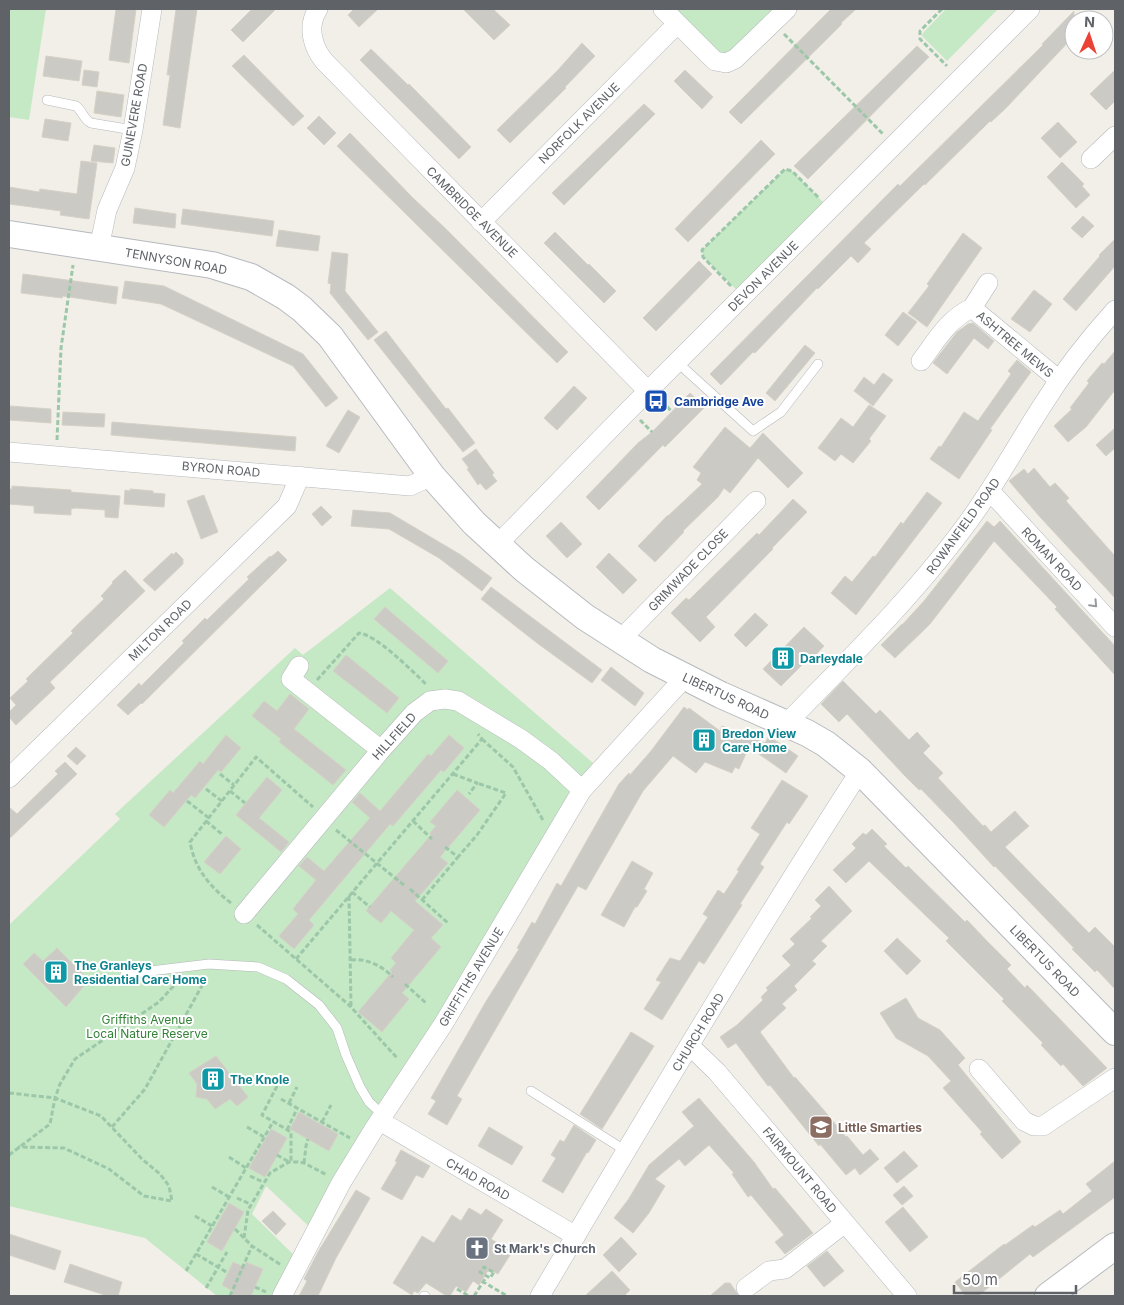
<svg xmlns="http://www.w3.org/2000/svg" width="1124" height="1305" font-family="Inter,sans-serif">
<rect width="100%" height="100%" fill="#f1efe8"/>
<!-- green -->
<path fill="#c5e8c5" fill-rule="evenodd" d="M9,9H46L29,120L9,117Z
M669,9H778L734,53L720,55Z
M946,9H998L947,61L922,36L923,33Z
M785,169L792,171L830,209L743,296L703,257L702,250Z
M390,588L600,769L315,1232L266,1186L252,1214L300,1261L282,1296H251L263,1269L246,1262L231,1296H217L145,1238L9,1206V925L120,819L115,814L295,648L303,655ZM299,1112L338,1134L329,1151L290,1129ZM229,1203L244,1212L222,1251L207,1242Z"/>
<!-- building -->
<path fill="#cccac5" stroke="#d6d1c6" d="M116,9H136L129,63L109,60Z
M176,9H197L180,128L163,125L170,75H167Z
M252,9H276L243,42L231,30Z
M354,9H378L359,27L348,15Z
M463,9H493L510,25L494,40Z
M831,9H856L841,23L842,24L741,124L729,112Z
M1074,11V36L1006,108L991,122L990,121L925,185L924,184L864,243L871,249L858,263L851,256L818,289L817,288L755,353L753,352L721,385L710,374L898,184L900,186L1043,45L1042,44Z
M582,43L595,56L565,87L566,88L510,143L497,130L558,70Z
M917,46L929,57L808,179L794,166Z
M371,49L408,85L409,84L471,147L459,159L360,60Z
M244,55L304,116L293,126L232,66Z
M46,56L82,61L79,81L43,76Z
M84,70L99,72L97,87L82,85Z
M685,70L713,97L702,109L674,81Z
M1115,70V101L1106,110L1090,94Z
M97,91L124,95L121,117L94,113Z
M644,104L655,114L564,205L552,193Z
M319,116L336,133L324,145L307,128Z
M45,119L71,123L68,141L42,137Z
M1058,122L1077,142L1060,158L1041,138Z
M350,133L413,198L446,229L568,352L557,363L337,146Z
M761,140L775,154L688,242L675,229Z
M94,145L115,148L113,163L91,161Z
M81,161L97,163L89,219L60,215L61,211L9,204V187L39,192L40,189L77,194Z
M1062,162L1084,184L1082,186L1090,195L1076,208L1047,177Z
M135,208L176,214L175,228L133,223Z
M183,209L274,221L272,236L181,224Z
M1083,216L1094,226L1082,238L1071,228Z
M279,230L320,236L318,251L276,246Z
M555,232L588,265L589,264L616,291L604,303L544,243Z
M963,233L982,248L927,327L908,313L929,286L927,284Z
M1115,239V266L1076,311L1063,299L1100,256L1099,255Z
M332,252L348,254L345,291L378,332L368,340L330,293L331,284L328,283Z
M699,261L712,274L656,331L643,318Z
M23,274L118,287L116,304L63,296L62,298L21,293Z
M125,281L164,286L303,354L338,398L326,407L293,366L161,304L122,298Z
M1034,290L1052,304L1030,332L1011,319Z
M903,312L917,322L898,346L885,335Z
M973,323L994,341L988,349L974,338L947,374L933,363L957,332L968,324Z
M386,331L446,409L448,408L475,443L463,452L374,340Z
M805,345L815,353L775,401L766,393Z
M1115,351V390L1086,427L1068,442L1054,426L1072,409L1070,408L1089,383L1087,381L1102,363L1104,364Z
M1017,360L1031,372L990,429L992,430L959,479L930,459L939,446L941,447L964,412L978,421L1011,374L1008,371Z
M883,373L893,380L873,406L854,391L864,377L874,385Z
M574,386L587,398L557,430L544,418Z
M690,393L705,407L665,447L663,445L599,510L586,497L638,443L652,432Z
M869,405L886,416L869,439L871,441L853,463L841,454L835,461L818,448L841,418L853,427Z
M10,406L51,409V423L9,420Z
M348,410L360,417L339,453L326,446Z
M63,412L105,414L104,427L62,425Z
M112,422L296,437L295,451L111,435Z
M725,427L750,448L763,433L803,473L788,488L758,458L730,493L724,488L718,497L683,531L684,532L655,562L638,546L668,515V516L702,484L697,480L701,473L693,467Z
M1115,428V448L1106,456L1096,445Z
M476,449L494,473L492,475L497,481L486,490L480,483L478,485L472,476L467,469L469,468L462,459Z
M1034,468L1050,487L1055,483L1069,498L1066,501L1115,556V598L1040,517L1009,481L1024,469L1028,474Z
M12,486L71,490V492L120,496L118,518L105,517V510L75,508L71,509V515L34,513V506L9,504V489H12Z
M130,489L153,491V493L165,494L164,507L124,504L125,490L130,491Z
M927,492L942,503L856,615L831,593L845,576L852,582L873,556L875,557L901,522L903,524Z
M204,495L218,532L201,539L187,501Z
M793,499L807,512L772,548L773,549L706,617L715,627L700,642L671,613L686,598L689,600L757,533L759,535Z
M321,506L332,517L322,526L312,514Z
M353,510L390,513L461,555L492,578L482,591L439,558L389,529L351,526Z
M987,521L994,527L1000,521L1115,646V675L1055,609L1057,607L994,541L930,624L895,658L881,645L902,624V625L924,601Z
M561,522L582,544L567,558L546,536Z
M278,551L287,560L142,704L141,703L128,715L117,705L139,683L141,686L184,643L182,641L205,618L207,620L249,579L247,577L270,556L271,557Z
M176,552L183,559V564L155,591L143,580L172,553L173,555Z
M609,553L637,580L623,594L596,567Z
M125,570L145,591L50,682L55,688L16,725L9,717V712L16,705L10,698L28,681L26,679L73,633L71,631L104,599L101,596L113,583L112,582Z
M491,587L602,670L592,683L537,643L481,599Z
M385,607L448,661L438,673L374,619Z
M755,613L768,625L746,647L734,635Z
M804,627L824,646L810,661L808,659L781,686L763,669Z
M346,655L399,698L387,713L333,671Z
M611,667L644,693L635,706L601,680Z
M843,681L876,714L880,710L909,740L917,732L930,746L923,753L943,773L938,778L983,826L985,825L991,832L1015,811L1022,819L1029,826L1005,847L1089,933L1095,927L1115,947V989L1097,970L1095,972L1072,949L1074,948L995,866L994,867L953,822L921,789L919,790L905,776L847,714L839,722L821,704Z
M290,694L309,709L294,729L346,770L333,785L279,742L281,739L252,716L264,701L277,711Z
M684,707L688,710L689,708L720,731L722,726L765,743L769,736L798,756L786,773L749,747L739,769L735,767L732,773L705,762L696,773L673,756L643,791L586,890L578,886L457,1096L462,1099L447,1125L428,1114L436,1101L431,1098L485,1003L519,949L517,948L532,922L535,924L557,883L561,886L619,784L629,773L630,775L651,751Z
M226,735L241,748L221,772L218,770L195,798L191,795L164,827L149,815L170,790L173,793L200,761L203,764Z
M449,735L464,748L444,772L441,770L393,826L390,824L347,875L309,920L314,925L294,949L279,936L298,914L293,909L316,880L299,866L307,857L324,871L370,818L352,802L360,793L380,811L428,754L431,756Z
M76,747L86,756L77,765L67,756Z
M65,762L77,774L9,839V807L17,814L58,774L55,771Z
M267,777L282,790L259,818L289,842L281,852L236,815Z
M782,780L808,796L789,824L787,822L760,864L764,867L740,904L742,905L704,964L699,961L662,1020L644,1009L661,982L656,980L670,958L680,961L708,917L703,914L718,890L724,894L739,871L737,870L760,834L751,828Z
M457,790L480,810L440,857L448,863L415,901L443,925L431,938L441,947L402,993L409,999L382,1032L358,1012L392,972L390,970L396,963L391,958L414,930L391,911L381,923L366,911L431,835L430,833L436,826L430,822Z
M872,829L887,844L884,846L906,868L908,866L965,922L967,920L986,940L1011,965L1007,969L1025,988L1027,985L1107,1068L1083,1086L1063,1064L1061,1066L1041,1045L1043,1043L1002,1001L1004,999L946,941L949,938L869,861L846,883L833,870L856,848L852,844L863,833L866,835Z
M226,836L241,849L220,874L204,862Z
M632,861L653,873L644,889L647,891L637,907H635L624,927L601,915Z
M829,886L852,911L821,941L827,946L812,961L816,964L794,986L797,990L782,1004L786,1008L760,1032L794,1078L795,1077L822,1108L846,1137L847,1136L863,1155L870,1149L879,1159L860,1175L855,1168L846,1175L820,1144L819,1146L770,1085L768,1086L736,1043L728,1048L720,1037L737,1025L763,1000L761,997L768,990L766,988L791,965L782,956L795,944L790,939L812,918L810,917L821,906L815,900Z
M897,938L921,961L907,975L884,951Z
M57,948L89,980L66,1007L23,964L34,953L43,961Z
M906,998L918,1018L940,1030L965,1058L958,1065L1021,1142L1002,1159L980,1134L982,1132L943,1088L951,1081L928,1056L896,1038L880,1013Z
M631,1032L654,1046L602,1129L580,1114Z
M216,1056L248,1097L237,1106L230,1099L215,1109L207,1099L196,1097L197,1084L189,1073Z
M699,1098L754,1162L773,1189L775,1188L813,1233L785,1254L775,1242L784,1235L751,1195L748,1197L732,1174L734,1173L709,1145L685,1166L679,1159L655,1179L665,1186L649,1213L633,1233L614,1218L628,1200L649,1165L694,1126L682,1112Z
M299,1112L338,1134L329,1151L290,1129Z
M574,1125L596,1140L588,1153L587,1152L563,1193L542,1181L556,1158L551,1155L560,1140L564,1142Z
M489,1127L523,1147L512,1165L478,1146Z
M271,1129L287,1138L265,1177L249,1168Z
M401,1150L430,1166L423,1178L416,1175L402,1200L381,1189L397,1162L395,1161Z
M904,1151L918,1166L897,1183L884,1168Z
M1115,1161V1197L1033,1257L1030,1254L978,1296H966L955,1282L1004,1244L1005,1245L1033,1225L1035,1227L1060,1210L1063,1214L1092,1191L1086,1184Z
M904,1186L913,1196L902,1205L893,1195Z
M356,1190L370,1198L336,1258L318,1296H299L307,1281L304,1279L318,1252Z
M229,1203L244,1212L222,1251L207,1242Z
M903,1207L928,1237L910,1252L885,1222Z
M469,1208L481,1215L486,1209L503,1220L491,1239L512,1252L498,1274L489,1269L479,1285L473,1281L466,1292L456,1286L450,1296H447L426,1283L418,1293L414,1291L412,1295L393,1283L422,1236L434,1243L452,1215L461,1221Z
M273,1211L286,1224L276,1235L262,1221Z
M9,1234L61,1251L55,1270L9,1255Z
M621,1237L637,1254L619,1272L603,1255Z
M827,1251L844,1271L824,1287L807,1266Z
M233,1262L244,1267L246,1262L263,1269L251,1296H231L233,1291L222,1285Z
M70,1264L122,1282L118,1296H108L64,1282Z
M612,1271L630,1290L624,1296H585Z
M725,1283H730L739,1296H710Z"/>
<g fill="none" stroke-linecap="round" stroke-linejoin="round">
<!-- lane casing -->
<g stroke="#b5b8bc" stroke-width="10">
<path id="lane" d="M47,100L76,106C83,111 83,119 91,123L133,130
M677,362L753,431L781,412L818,364
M125,974L209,964L258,967L286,979L319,1005L337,1028L346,1055L360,1087L369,1102L384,1116
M531,1091L626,1151
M424,1296H425"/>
</g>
<!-- street casing -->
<g stroke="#b5b8bc" stroke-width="20">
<path id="street" d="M318,9C307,26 312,46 324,61L648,391
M663,9L715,61L726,63L735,59L787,9
M1091,159L1115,136
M481,222L677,24
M99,248L107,210L125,168L133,130L152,9
M972,308L988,283
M921,361C936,341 948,319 972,308L1059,380
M9,452L410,486L432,476
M990,491L1115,627
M497,545L622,417L1030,9
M620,640L756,501
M299,666L291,679L381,750
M787,723C851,657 917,593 971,518C997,482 1018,443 1042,406C1063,372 1088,340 1115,310
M9,778L287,506L300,476
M244,914L381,750L414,713L430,701L445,699L458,701L521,739L551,761L582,790
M690,1046L717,1072L907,1296
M979,1069L1024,1121L1034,1126H1043L1115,1078
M380,1121L576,1236
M746,1288L769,1271L785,1269L845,1223
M282,1296L341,1183L374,1129L444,1023L582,790L685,677
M540,1296C644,1120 749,943 860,771"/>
</g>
<!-- secondary casing -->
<g stroke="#b6babf" stroke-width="28">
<path id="secondary" d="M9,234L212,265L251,277L286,297L302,309L330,336L432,476L474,523L524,569L585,617L652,660L721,695L807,733L826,744L860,771L1115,1032
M1048,1296L1115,1246"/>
</g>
<!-- path -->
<path stroke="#9cc7a9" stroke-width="3" stroke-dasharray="5 2.5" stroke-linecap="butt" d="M942,9L920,31V39L947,66
M784,34L883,134
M731,286L703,257L702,250L785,169L792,171L819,198
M662,401L672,412
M640,420L652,432
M57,440L61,348L73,265
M317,680L359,633C377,635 413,672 427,685
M482,739L513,767L544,822
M220,774L234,785
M453,774L477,783L469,794
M206,789L223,802
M230,791L245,803
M187,801L209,818
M206,821L223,835
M413,821L432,839
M336,830L405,886
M445,847L458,857L477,835L506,793L477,783
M410,889L448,923
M352,892L370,907
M349,896L351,1007
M422,900L458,857
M231,903C209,886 195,869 190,842L256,757L313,807
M257,925L350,1006L397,1058
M296,959L482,739L478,734
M351,960C367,958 382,966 393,977
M405,984L427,1004
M277,1086L262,1115L291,1132V1162
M9,1093L55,1098L101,1116L142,1159L160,1174L169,1186L172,1201L144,1196L109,1169L64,1148L18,1147
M281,1099L350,1138
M289,1103L297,1087
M322,1122L331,1105
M112,1127L145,1089L204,982L206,975
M247,1127L264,1137
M287,1130L297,1109
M9,1155L50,1124L55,1098L60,1084L75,1059L159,1002L179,980
M277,1155L289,1162
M229,1157L246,1168
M304,1163L306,1146L308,1139
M250,1176L263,1182
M212,1187L229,1197
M237,1198L250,1204
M195,1216L212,1226
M235,1229L252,1246L281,1265
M244,1238L248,1210L270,1173L289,1162H298L304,1163L327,1175
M196,1254L228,1273
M186,1271L273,1122
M493,1272L484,1267L480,1272L490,1278L494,1272
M482,1281L507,1296
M255,1287L266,1292
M206,1288L227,1252
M457,1289L469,1296
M230,1296L252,1246
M474,1296L487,1276"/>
<!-- lane -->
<use href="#lane" stroke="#fff" stroke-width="9"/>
<!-- street -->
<use href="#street" stroke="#fff" stroke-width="19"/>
<!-- secondary -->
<use href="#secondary" stroke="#fff" stroke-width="26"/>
</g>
<!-- one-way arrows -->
<defs><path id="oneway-chevron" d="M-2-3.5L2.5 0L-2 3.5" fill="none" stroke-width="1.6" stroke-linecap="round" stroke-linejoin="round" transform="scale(1.25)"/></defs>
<use stroke="#979a9d" href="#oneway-chevron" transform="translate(1094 604) rotate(47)"/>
<!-- icons -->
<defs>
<g id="bus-square" transform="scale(1.25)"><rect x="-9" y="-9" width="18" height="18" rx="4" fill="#1a4fb4" stroke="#fff"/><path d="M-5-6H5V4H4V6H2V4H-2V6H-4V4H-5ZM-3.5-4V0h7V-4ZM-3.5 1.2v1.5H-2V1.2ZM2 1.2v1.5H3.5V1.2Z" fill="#fff"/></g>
<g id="building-square" transform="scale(1.25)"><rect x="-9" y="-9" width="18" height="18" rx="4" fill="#0f9aa8" stroke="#fff"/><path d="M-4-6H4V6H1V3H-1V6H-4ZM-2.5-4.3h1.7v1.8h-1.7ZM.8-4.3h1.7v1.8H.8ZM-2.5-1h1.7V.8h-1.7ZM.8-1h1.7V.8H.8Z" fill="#fff"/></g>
<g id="school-square" transform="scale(1.25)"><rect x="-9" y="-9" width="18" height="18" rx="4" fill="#8d6e63" stroke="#fff"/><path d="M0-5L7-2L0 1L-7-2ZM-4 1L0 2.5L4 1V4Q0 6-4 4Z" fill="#fff"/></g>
<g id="church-square" transform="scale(1.25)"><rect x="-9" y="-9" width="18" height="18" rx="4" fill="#6b7280" stroke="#fff"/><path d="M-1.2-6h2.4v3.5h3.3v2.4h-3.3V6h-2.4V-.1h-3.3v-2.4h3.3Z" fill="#fff"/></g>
</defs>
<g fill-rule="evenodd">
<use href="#bus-square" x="656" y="401"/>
<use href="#building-square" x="783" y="658"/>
<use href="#building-square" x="704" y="740"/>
<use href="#building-square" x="56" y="972"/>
<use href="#building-square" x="213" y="1079"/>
<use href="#school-square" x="821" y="1127"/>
<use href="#church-square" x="477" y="1248"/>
</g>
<g text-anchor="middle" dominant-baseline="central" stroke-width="4" stroke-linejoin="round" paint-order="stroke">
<!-- street labels -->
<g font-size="12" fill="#5f6368" stroke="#fff">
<text transform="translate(134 115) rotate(-80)">GUINEVERE ROAD</text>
<text transform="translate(579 123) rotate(-45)">NORFOLK AVENUE</text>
<text transform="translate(472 212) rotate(45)">CAMBRIDGE AVENUE</text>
<text transform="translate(176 261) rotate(10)">TENNYSON ROAD</text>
<text transform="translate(763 276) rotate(-45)">DEVON AVENUE</text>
<text transform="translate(1015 344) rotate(40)">ASHTREE MEWS</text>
<text transform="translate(221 469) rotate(5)">BYRON ROAD</text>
<text transform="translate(963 526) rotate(-54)">ROWANFIELD ROAD</text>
<text transform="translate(1052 559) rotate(47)">ROMAN ROAD</text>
<text transform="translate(688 570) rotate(-46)">GRIMWADE CLOSE</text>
<text transform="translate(160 630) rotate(-44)">MILTON ROAD</text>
<text transform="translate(726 696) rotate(25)">LIBERTUS ROAD</text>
<text transform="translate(394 736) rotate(-48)">HILLFIELD</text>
<text transform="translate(1045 961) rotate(46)">LIBERTUS ROAD</text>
<text transform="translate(471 977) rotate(-59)">GRIFFITHS AVENUE</text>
<text transform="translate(698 1032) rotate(-59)">CHURCH ROAD</text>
<text transform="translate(800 1170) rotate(50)">FAIRMOUNT ROAD</text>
<text transform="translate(478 1179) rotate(30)">CHAD ROAD</text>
</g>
<!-- transit labels -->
<g font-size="12" font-weight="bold" fill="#164399" stroke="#fff" text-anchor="start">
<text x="674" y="401">Cambridge Ave</text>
</g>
<!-- culture labels -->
<g font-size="12" font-weight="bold" fill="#0d838f" stroke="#fff" text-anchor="start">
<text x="800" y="658">Darleydale</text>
<text x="722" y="733">Bredon View<tspan x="722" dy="14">Care Home</tspan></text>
<text x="74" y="965">The Granleys<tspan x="74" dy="14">Residential Care Home</tspan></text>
<text x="230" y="1079">The Knole</text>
</g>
<!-- park labels -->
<g font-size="12" fill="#348238" stroke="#fff">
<text x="147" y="1019">Griffiths Avenue<tspan x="147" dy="14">Local Nature Reserve</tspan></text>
</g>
<!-- education labels -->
<g font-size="12" font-weight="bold" fill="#785e54" stroke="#fff" text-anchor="start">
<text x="838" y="1127">Little Smarties</text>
</g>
<!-- worship labels -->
<g font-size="12" font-weight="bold" fill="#5b616d" stroke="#fff" text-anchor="start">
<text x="494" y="1248">St Mark's Church</text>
</g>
</g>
<!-- border -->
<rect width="1124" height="1305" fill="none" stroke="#5f6368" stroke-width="20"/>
<!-- north arrow -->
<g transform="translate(1089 35) rotate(3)"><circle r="24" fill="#ffffff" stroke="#bfc1c3"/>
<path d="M0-4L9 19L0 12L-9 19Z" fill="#ea4335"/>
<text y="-8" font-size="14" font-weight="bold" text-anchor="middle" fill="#5f6368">N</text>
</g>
<!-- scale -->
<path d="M954 1285v8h122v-8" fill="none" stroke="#5f6368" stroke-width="2.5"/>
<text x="962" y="1285" font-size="15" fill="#5f6368" stroke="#ffffff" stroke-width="4" paint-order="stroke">50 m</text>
</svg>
